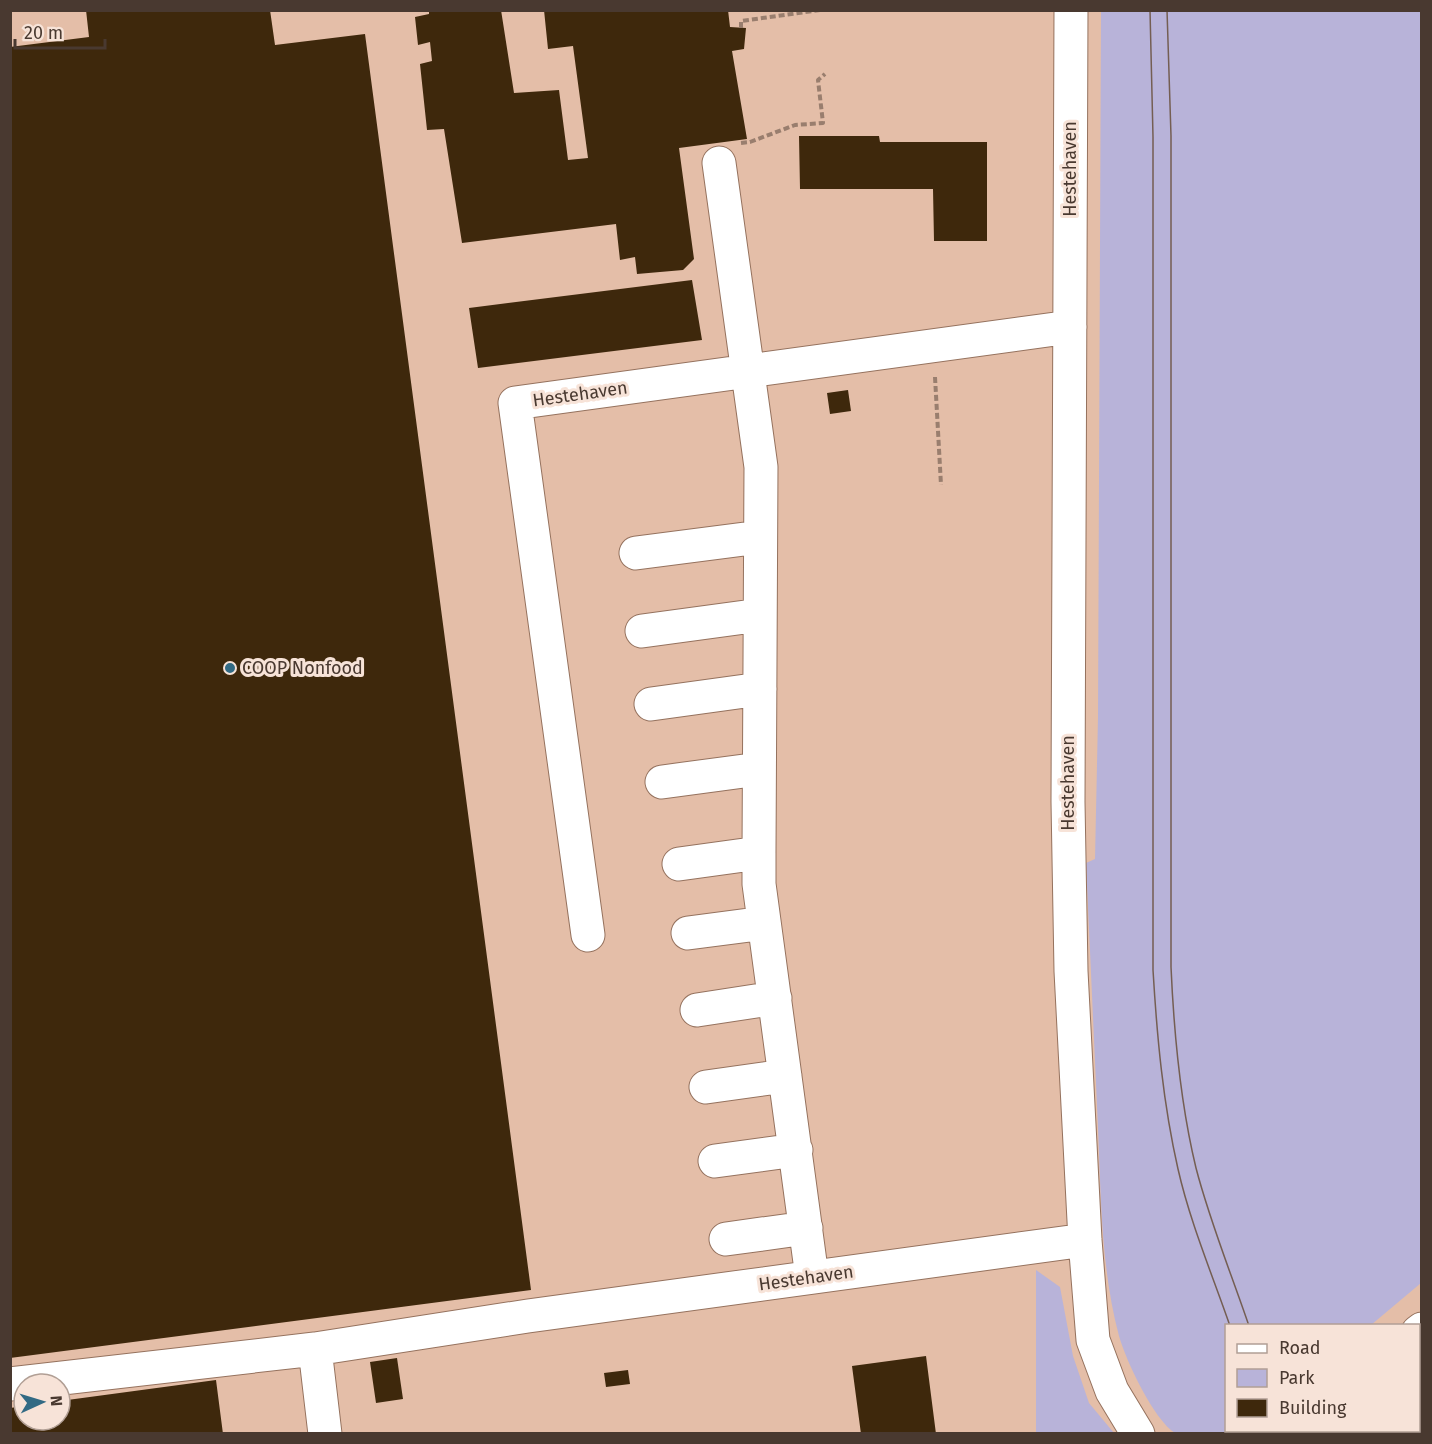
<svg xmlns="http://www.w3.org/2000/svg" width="1432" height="1444" font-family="'Fira Sans',sans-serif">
<rect width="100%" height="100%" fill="#e4bea8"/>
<!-- green -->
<path fill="#b8b3d9" d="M1101,11H1421V1283L1371,1325L1226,1326V1430L1269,1431L1266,1433H1175C1154,1420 1126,1361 1119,1336C1101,1269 1101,1196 1098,1128C1094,1039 1090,951 1086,863L1095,859L1098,717Z
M1036,1270L1060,1287L1073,1356L1089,1403L1114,1433H1036Z"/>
<!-- building -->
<path fill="#3e280c" d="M86,10H270L275,45L365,34L531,1290L10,1358V47L89,37Z
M429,10H501L514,93L559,90L568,160L588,158L573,46L548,49L544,10H728L730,27L746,28L744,49L732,51L747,139L679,148L694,259L683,270L637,274L635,257L620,260L616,224L462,243L444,129L427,130L420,64L432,61L430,42L418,45L415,17L429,14Z
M799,136H879L880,142H987V241H934L933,189H800Z
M692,280L702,340L478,368L469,308Z
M848,390L851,411L830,414L827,393Z
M926,1356L936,1434H861L852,1366Z
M397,1358L403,1399L376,1403L370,1362Z
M628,1370L630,1384L606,1387L604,1373Z
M216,1380L223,1434H10V1408L24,1406V1420H60V1401Z"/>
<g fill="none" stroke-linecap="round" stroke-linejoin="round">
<!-- minor casing -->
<g stroke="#95725e" stroke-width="35">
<path id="minor" d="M1071,10L1068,802L1071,971L1085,1240L1093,1340L1112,1391L1138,1434
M636,553L760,537
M642,631L760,615
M651,704L760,689
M662,782L759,769
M759,853V884L812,1277
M679,864L759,853L761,467L719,163
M688,933L764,923
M588,935L515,403L1070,327
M697,1010L775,998
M706,1087L785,1076
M715,1161L796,1150
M726,1239L806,1228
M1418,1332L1422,1329
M10,1384L315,1349
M325,1434L315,1349L528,1316L1085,1240
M1314,1434L1317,1430
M1406,1434L1409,1430"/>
</g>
<!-- path -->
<path stroke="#997e6e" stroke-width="4" stroke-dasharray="6 3" stroke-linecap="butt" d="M741,28V21L820,10
M741,143L750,142L795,125L823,123L818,80L825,74
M935,377L941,485"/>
<!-- minor -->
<use href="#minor" stroke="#fff" stroke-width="33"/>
<!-- tram -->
<path stroke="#745e52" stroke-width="1.5" d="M1150,10L1153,137V970C1157,1037 1163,1103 1178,1169C1190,1222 1212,1274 1230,1326
M1167,10L1171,136V967C1174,1035 1180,1102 1196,1168C1210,1222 1231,1273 1249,1326
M1262,1430V1434
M1280,1430L1281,1434"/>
</g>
<!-- markers -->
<circle fill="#326a84" stroke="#f7e3d8" stroke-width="2" cx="230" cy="668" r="6"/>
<g text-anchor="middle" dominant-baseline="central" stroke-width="6" stroke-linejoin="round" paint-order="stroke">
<!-- street labels -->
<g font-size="18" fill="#493930" stroke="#f7e3d8">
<text transform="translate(1070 169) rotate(-90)">Hestehaven</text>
<text transform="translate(580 394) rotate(-8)">Hestehaven</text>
<text transform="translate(1068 783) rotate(-90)">Hestehaven</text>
<text transform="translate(806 1278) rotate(-8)">Hestehaven</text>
</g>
<!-- poi labels -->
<g font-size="18" fill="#493930" stroke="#f7e3d8" text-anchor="start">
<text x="242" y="668">COOP Nonfood</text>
</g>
</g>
<!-- border -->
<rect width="1432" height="1444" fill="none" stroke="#493930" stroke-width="24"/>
<!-- legend -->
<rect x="1225" y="1324" width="195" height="108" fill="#f7e3d8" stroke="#b19f95" stroke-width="1.5"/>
<rect x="1237" y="1344" width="30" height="9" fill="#ffffff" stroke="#b19f95" stroke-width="1.5"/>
<text x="1279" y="1354" font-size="18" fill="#493930">Road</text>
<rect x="1237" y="1369" width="30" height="18" fill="#b8b3d9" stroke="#b19f95" stroke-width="1.5"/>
<text x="1279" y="1384" font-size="18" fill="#493930">Park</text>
<rect x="1237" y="1399" width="30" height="18" fill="#3e280c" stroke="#b19f95" stroke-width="1.5"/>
<text x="1279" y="1414" font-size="18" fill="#493930">Building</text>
<!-- north arrow -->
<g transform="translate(42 1402) rotate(86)"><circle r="28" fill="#f7e3d8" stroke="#b19f95" stroke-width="1.5"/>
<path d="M0-4.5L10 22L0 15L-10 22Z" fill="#326a84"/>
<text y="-9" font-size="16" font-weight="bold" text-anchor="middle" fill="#493930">N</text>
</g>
<!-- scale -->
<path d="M15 39v9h90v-9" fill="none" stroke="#493930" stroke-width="3"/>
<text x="24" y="39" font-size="18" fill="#493930" stroke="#f7e3d8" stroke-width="4.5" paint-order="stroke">20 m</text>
</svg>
